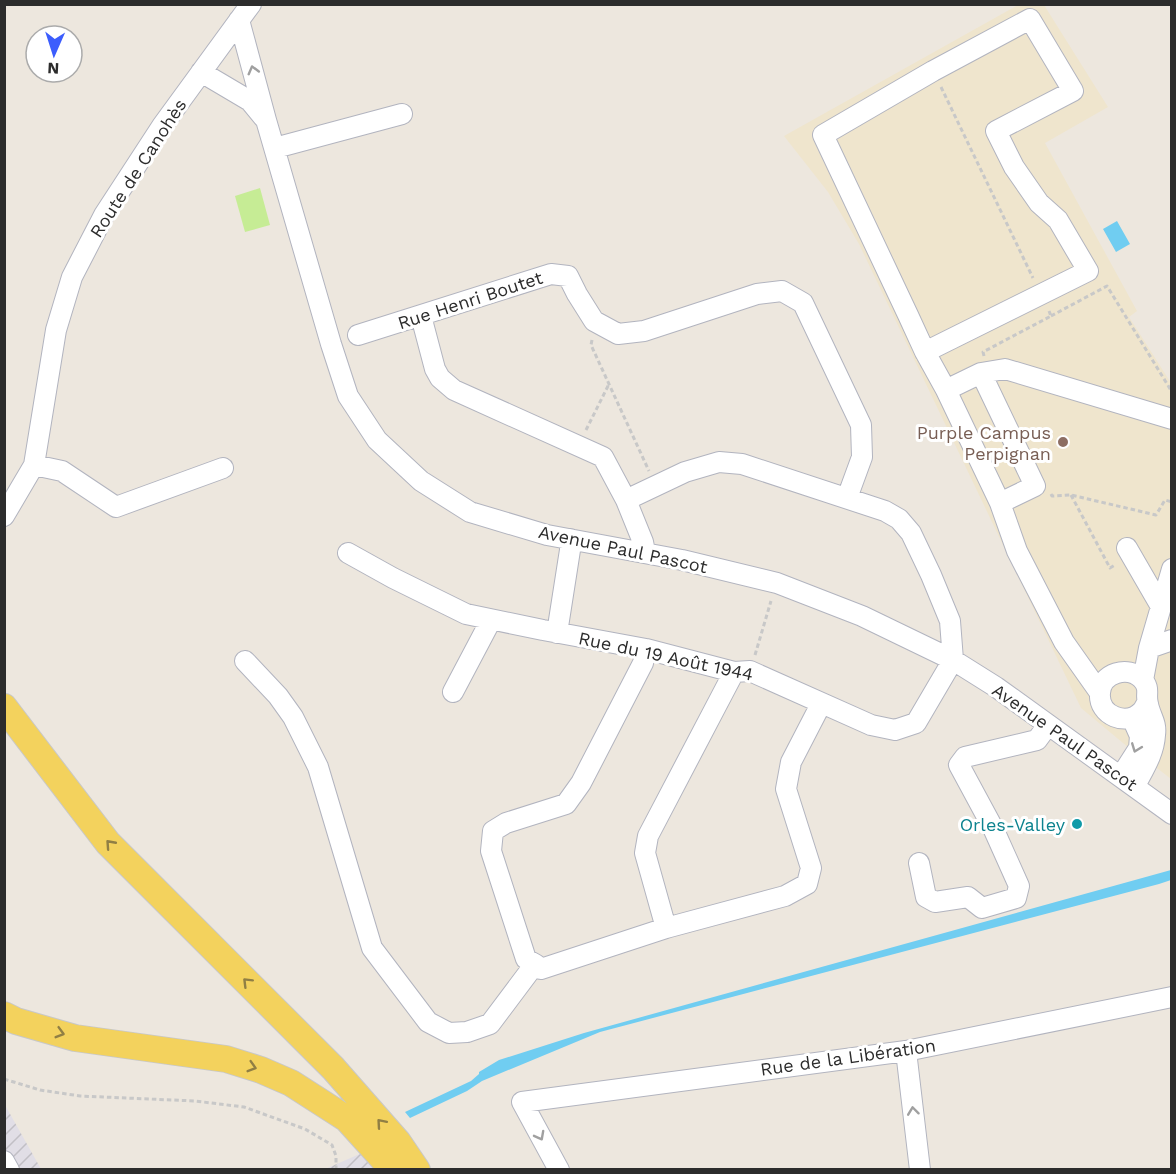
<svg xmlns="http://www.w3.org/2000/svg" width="1176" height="1174" font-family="'Work Sans',sans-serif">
<defs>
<pattern id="industrial-furrows" width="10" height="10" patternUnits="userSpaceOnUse" patternTransform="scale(1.5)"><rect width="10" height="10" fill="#e1dee6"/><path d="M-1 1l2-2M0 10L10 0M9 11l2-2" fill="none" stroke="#c1bfc5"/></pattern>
</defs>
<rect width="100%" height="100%" fill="#ede7de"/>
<!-- industrial -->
<path fill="url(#industrial-furrows)" d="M5,1105L41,1169H5Z
M371,1149L383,1170H323Z"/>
<!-- education -->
<path fill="#efe5cd" d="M1018,5H1044L1108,107L1045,143L1137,311L1129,317L1171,383V779L1148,761L1135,753L1081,708L859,244L828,192L784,136Z"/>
<!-- pitch -->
<path fill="#c6ec95" d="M260,188L270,225L245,232L235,196Z"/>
<!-- water -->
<path fill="#70cdf1" d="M1117,221L1130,244L1116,252L1103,229Z
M1171,870V880L1159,884L600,1032L482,1081L467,1091L410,1118L405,1112L471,1081L479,1074V1072L499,1060L584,1033Z"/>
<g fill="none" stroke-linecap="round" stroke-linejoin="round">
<!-- minor casing -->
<g stroke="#b2b4bf" stroke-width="22">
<path id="minor" d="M239,20L266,120L331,344L348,396L377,440L421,481L470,512L547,535L682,560L777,583L862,616L953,660L996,687L1172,814
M201,72L250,101L264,118
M275,148L402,114
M421,316L435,369L440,378L454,390L603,457L626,500
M358,335L551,274L568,276L577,294L594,321L618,334L644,331L757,294L782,291L803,303L861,425L862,457L847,498
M925,352L1088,271L1058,220L1039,203L1014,167L996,131L1073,91L1030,19L933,71L823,135L908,315L925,352L946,390L1000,503L1017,551L1064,642L1100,693
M981,373L1035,486L1000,503
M946,390L981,373L1005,369L1172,419
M34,465L62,471L116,507L223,468
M4,516L34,465L56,330L72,277L104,215L162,126L251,4
M1127,548L1160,605
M348,553L393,578L466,614L543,630L646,649L734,672L750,671L871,725L895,730L916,723L953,660L950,621L931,575L911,533L899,519L885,511L742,464L719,462L685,472L626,500L643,542L645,552
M557,633L570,550V539
M1149,648L1172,640
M646,649L643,663L581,783L566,804L506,823L493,831L491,851L526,959L535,964L541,969L666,928L785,896L807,884L811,868L786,789L791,762L821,704
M245,661L278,696L293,717L318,767L372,948L428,1022L449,1033L467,1032L490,1024L535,964
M1143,680L1149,648L1172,569
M453,692L491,620
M1121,776L1139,748L1140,736L1132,718
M1135,786C1143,770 1154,754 1155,735C1157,722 1150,716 1148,704C1145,694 1151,689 1142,679C1128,665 1101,673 1100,693C1098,716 1127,727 1142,711C1144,709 1145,706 1147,703
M919,863L926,897L935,902L968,897L982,908L1016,898L1019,886L993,828L959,765L965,757L1037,740L1048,725
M666,928L645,853L648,836L734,672
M906,1051L920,1170
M4,1161L9,1170
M559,1170L522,1102L906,1051L1172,997"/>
</g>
<!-- major casing -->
<g stroke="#c8c8c8" stroke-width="28">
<path id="major" d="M4,707L108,843L333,1068L398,1142L417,1170
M4,1015L16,1021L75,1038L226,1059L261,1070L291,1083L347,1119L393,1170"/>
</g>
<!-- path -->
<path stroke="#c8c8c8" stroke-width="3" stroke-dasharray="4.5 3" stroke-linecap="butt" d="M941,87L1033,278
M1051,316L1107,286L1172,392
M592,340L591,345L649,471
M984,356L983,352L1051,316L1049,311
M586,430L609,384
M1051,494L1052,496L1071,495L1156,515L1165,500L1172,502
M1071,495L1110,568L1115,565
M755,655L771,601
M4,1079L40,1090L80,1096L195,1101L244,1107L305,1129L332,1145L336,1156V1170"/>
<!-- minor -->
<use href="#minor" stroke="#fff" stroke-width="20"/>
<!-- major -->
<use href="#major" stroke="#f3d25d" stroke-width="26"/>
</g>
<!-- one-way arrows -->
<defs><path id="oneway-chevron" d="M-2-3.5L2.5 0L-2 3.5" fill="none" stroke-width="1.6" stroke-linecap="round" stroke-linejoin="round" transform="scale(1.5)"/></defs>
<g stroke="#a0a0a0">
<use href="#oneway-chevron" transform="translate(253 70) rotate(-105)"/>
<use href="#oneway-chevron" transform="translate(1136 748) rotate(111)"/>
<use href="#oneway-chevron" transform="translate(913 1111) rotate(-97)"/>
<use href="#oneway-chevron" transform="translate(540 1136) rotate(62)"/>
</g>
<g stroke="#907f44">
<use href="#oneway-chevron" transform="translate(110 844) rotate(-132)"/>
<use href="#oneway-chevron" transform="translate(247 982) rotate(-135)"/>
<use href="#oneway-chevron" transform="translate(60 1033) rotate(16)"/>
<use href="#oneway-chevron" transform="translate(252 1067) rotate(17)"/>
<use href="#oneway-chevron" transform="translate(381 1123) rotate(-131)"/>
</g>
<!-- markers -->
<circle fill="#8d6e63" stroke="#fff" stroke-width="2" cx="1063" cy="442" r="6"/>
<circle fill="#0f9aa8" stroke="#fff" stroke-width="2" cx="1077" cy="824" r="6"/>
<g text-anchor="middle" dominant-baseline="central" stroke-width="6" stroke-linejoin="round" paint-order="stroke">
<!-- street labels -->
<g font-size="18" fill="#2c2c2c" stroke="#fff">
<text transform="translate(138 168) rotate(-57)">Route de Canohès</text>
<text transform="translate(470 300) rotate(-18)">Rue Henri Boutet</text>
<text transform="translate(623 549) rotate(12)">Avenue Paul Pascot</text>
<text transform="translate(666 656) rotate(12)">Rue du 19 Août 1944</text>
<text transform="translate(1065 737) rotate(35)">Avenue Paul Pascot</text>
<text transform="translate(848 1057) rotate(-8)">Rue de la Libération</text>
</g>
<!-- education labels -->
<g font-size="18" fill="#785e54" stroke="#fff" text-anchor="end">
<text x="1051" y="432">Purple Campus<tspan x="1051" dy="21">Perpignan</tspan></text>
</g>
<!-- culture labels -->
<g font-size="18" fill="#0d838f" stroke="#fff" text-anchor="end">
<text x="1065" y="824">Orles-Valley</text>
</g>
</g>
<!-- border -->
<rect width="1176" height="1174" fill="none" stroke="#2c2c2c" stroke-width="12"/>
<!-- north arrow -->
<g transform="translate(54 54) rotate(183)"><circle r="28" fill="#ffffff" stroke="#ababab" stroke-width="1.5"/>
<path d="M0-4.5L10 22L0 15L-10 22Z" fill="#3c5dfd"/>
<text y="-9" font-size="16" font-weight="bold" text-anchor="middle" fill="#2c2c2c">N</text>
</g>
</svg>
